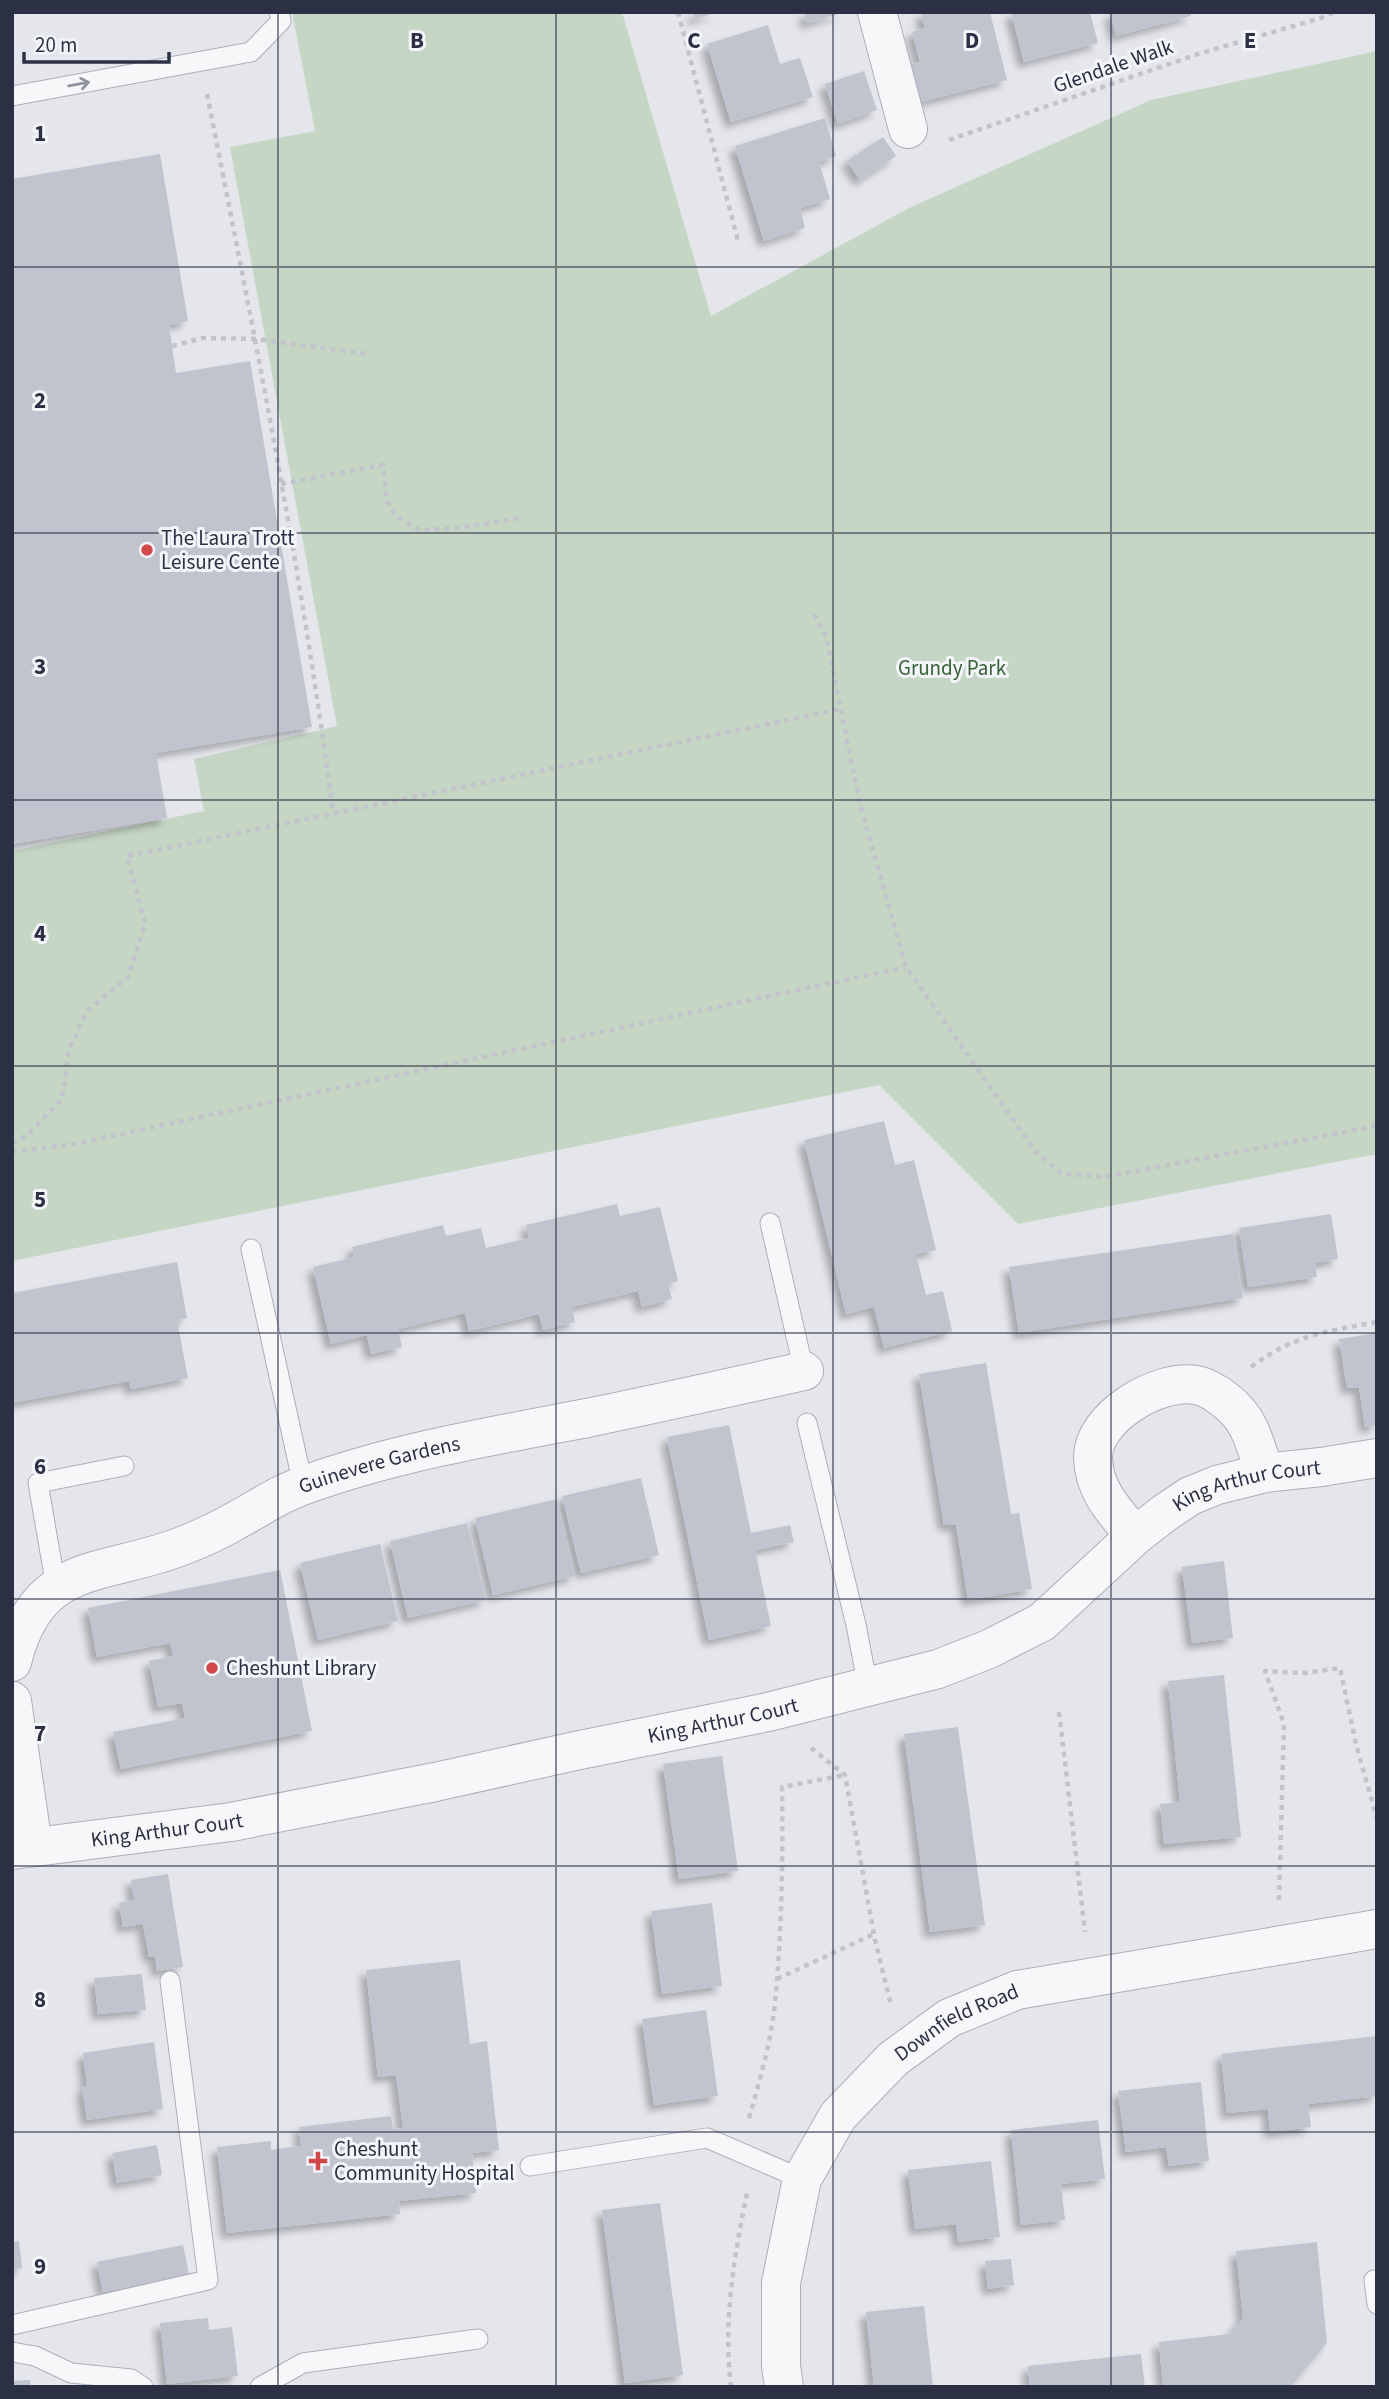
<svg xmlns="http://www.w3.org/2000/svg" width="1389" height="2399" font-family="'Source Sans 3',sans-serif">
<defs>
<filter id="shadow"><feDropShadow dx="-6" dy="6" stdDeviation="3.5" flood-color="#0004"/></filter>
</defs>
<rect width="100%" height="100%" fill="#e4e6ec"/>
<!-- green -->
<path fill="#c6d6c5" d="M292,12H622L711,316L909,208L1151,100L1377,51V1154L1018,1224L879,1085L12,1261V851L204,811L194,759L337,726L230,147L315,131Z"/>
<!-- building -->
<path fill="#c1c4cf" filter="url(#shadow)" d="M693,12H715V13L695,19Z
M804,12H842V13L807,23Z
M921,12H990L1007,80L917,103L907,65L920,62L912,32L925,28Z
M1011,12H1090L1098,43L1024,62Z
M1110,12H1190L1191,16L1116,36Z
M768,25L780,64L800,58L813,97L731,122L707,44Z
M864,71L877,110L838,124L825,84Z
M825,118L836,156L819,162L830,199L800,208L805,228L764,241L735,146Z
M883,137L896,156L860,180L847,161Z
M160,154L188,321L169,325L176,373L250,361L312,727L156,753L167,818L12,844V179Z
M884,1121L895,1165L914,1160L936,1250L916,1254L926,1295L943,1291L952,1331L884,1348L874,1307L846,1314L804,1140Z
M617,1204L620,1216L660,1207L678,1281L668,1284L672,1299L642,1307L638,1291L572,1307L575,1322L543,1330L539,1314L469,1331L465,1313L398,1329L402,1347L371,1354L367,1335L331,1344L313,1267L354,1257L352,1247L443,1225L446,1236L481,1228L486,1248L529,1238L526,1225Z
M1331,1214L1338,1259L1315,1263L1317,1277L1248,1287L1239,1228Z
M1233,1234L1243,1298L1019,1333L1009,1267Z
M177,1262L187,1318L177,1320L188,1378L131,1389L129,1381L12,1403V1293Z
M1377,1333V1425L1365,1427L1359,1387L1347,1388L1339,1339Z
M986,1363L1011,1514L1019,1513L1032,1589L968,1600L956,1524L944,1525L919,1374Z
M729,1425L751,1533L790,1525L794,1542L755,1550L771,1626L709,1640L667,1437Z
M641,1478L659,1555L581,1573L562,1496Z
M557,1499L575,1576L493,1595L475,1518Z
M467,1523L486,1600L408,1618L390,1541Z
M380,1544L398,1621L318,1640L300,1563Z
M1224,1561L1233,1638L1192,1643L1182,1567Z
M280,1570L312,1731L121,1769L113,1732L185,1718L182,1703L158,1707L149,1661L173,1656L170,1643L97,1657L88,1608Z
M1224,1675L1241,1837L1164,1844L1160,1804L1180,1802L1168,1681Z
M958,1727L985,1925L930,1932L904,1734Z
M722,1756L738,1871L679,1879L663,1764Z
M168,1874L183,1967L157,1971L155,1956L149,1957L143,1924L123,1927L119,1903L134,1900L131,1880Z
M712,1903L722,1986L662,1994L651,1911Z
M460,1960L470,2044L487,2041L499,2150L472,2153L476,2193L399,2201L400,2214L227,2233L217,2147L271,2141V2150L301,2146L299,2127L391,2116L393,2129L403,2128L396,2075L378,2077L366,1970Z
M142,1974L146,2010L98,2014L94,1978Z
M706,2010L718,2096L654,2105L642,2019Z
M1377,2036V2096L1308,2104L1311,2127L1270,2132L1268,2109L1227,2113L1221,2054Z
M154,2042L163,2109L87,2120L82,2087L87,2086L83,2053Z
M1201,2082L1209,2161L1169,2166L1166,2147L1126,2152L1118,2091Z
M1098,2120L1105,2179L1061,2184L1065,2220L1021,2225L1011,2130Z
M157,2145L162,2175L117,2183L112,2153Z
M991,2161L1000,2237L958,2242L956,2224L915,2229L908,2170Z
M660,2203L683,2375L625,2383L602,2210Z
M19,2241L22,2268L12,2270V2242Z
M1317,2242L1327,2343L1290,2387H1163L1159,2342L1230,2334L1243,2318L1236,2251Z
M183,2245L189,2275L103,2292L97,2262Z
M1011,2259L1014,2285L988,2289L985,2261Z
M924,2306L933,2387H874L866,2312Z
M208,2318L209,2330L232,2327L238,2376L167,2384L160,2323Z
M1141,2354L1145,2387H1030L1028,2366Z
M30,2380L31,2387H12V2381Z"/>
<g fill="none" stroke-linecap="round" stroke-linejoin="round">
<!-- lane casing -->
<g stroke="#acafba" stroke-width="21">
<path id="lane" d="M12,96L251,52L281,21L279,12
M770,1223L804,1371
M251,1249L303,1485
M807,1423L856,1625L868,1687
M56,1587L38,1483L124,1466
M530,2166L707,2138L802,2179
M1374,2280L1377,2304
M12,2325L208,2280L170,1981
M12,2352L35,2356L71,2373L131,2379L143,2387
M260,2387L303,2363L478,2339"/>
</g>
<!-- street casing -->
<g stroke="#acafba" stroke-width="40">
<g id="street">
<path d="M877,12L908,129"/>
<path d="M1135,1536C1116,1513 1094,1491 1093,1459C1091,1418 1159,1378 1196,1385C1209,1387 1227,1400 1236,1410C1252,1426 1257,1452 1265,1473"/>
<path id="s1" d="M12,1662C37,1559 103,1577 182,1546C200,1539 218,1531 235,1521C258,1509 280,1493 305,1485C396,1452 493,1436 587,1418C660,1403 732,1387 804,1371"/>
<path d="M12,1701L33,1846"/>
<path id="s2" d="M12,1850L231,1822L435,1782L575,1751L768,1712L938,1669L989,1649L1042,1622L1135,1536L1166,1512L1190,1496L1217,1485L1265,1473L1321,1467L1377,1458"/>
<path id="s3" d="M784,2387L781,2366V2283L802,2179L838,2116L893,2059L949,2018L1017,1990L1377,1929"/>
</g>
</g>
<!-- path -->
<path stroke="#c2c3cb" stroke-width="4.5" stroke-dasharray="5 5" stroke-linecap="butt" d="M678,12L738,241
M207,94C254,332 302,572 333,813
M949,140L1198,54L1321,18L1334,12
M172,346L203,338L256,339L367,354
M281,484L383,465L387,501L395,515L419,530L457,528L521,518
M814,614L826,636L860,804L906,967L1035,1151L1061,1173L1104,1177L1377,1126
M12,1143L27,1135L62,1099L69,1050L87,1011L128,977L145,924L127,856L841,709
M12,1152L74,1144L906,967
M1251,1367C1296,1334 1324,1332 1377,1322
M1059,1712L1085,1932
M811,1748L845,1775L875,1940L891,2005
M1279,1900L1284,1724L1265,1671L1305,1673L1340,1668L1356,1744L1377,1819
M777,1979L874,1934
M749,2118C761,2077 773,2034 776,1992C782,1923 783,1855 782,1787L845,1775
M731,2387C723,2322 734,2256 747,2193"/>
<!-- lane -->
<use href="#lane" stroke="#f7f7fa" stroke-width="19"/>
<!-- street -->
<use href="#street" stroke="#f7f7fa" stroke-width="38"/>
</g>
<!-- one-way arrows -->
<defs><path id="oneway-shaft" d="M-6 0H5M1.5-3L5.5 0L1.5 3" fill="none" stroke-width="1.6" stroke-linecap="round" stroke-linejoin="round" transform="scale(1.75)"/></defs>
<use stroke="#9194a0" href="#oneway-shaft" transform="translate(79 84) rotate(-10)"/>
<!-- grid -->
<path fill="none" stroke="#2b3045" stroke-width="2" stroke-opacity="0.55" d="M278,12V2387M556,12V2387M833,12V2387M1111,12V2387M12,267H1377M12,533H1377M12,800H1377M12,1066H1377M12,1333H1377M12,1599H1377M12,1866H1377M12,2132H1377"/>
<!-- markers -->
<g fill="#d24848" stroke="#f4f5f9" stroke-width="2.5">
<circle cx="147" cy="550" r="7"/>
<circle cx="212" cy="1668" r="7"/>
<path d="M314.5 2150.5h7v7h7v7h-7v7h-7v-7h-7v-7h7z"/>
</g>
<g text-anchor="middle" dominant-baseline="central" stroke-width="6" stroke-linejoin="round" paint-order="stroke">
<!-- street labels -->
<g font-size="21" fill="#2b3045" stroke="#f4f5f9">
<text transform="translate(1113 66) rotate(-19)">Glendale Walk</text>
<text stroke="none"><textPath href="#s1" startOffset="436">Guinevere Gardens</textPath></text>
<text stroke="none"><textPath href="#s2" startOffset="1311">King Arthur Court</textPath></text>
<text stroke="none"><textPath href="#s2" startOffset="723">King Arthur Court</textPath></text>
<text stroke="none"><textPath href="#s2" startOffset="156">King Arthur Court</textPath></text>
<text stroke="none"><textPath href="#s3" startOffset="436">Downfield Road</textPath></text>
</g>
<!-- poi labels -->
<g font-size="21" fill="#2b3045" stroke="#f4f5f9" text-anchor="start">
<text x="161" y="538">The Laura Trott<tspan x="161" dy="24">Leisure Cente</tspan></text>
<text x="226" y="1668">Cheshunt Library</text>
<text x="334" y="2149">Cheshunt<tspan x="334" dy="24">Community Hospital</tspan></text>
</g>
<!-- park labels -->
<g font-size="21" fill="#396137" stroke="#f4f5f9">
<text x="952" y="668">Grundy Park</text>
</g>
</g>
<g font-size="23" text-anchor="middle" font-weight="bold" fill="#2b3045" stroke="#f4f5f9" stroke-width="6" stroke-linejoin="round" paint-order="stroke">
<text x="417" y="48">B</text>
<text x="694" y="48">C</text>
<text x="972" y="48">D</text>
<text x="1250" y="48">E</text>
<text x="40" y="141">1</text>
<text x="40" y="408">2</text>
<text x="40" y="674">3</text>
<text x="40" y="941">4</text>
<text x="40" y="1207">5</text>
<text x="40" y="1474">6</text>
<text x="40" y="1741">7</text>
<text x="40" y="2007">8</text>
<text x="40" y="2274">9</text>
</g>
<!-- border -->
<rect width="1389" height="2399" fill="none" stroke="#2b3045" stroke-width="28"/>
<!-- scale -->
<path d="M24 52v10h145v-10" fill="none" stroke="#2b3045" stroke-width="3.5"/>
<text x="35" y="52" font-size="21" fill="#2b3045" stroke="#f4f5f9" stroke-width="5" paint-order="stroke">20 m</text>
</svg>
